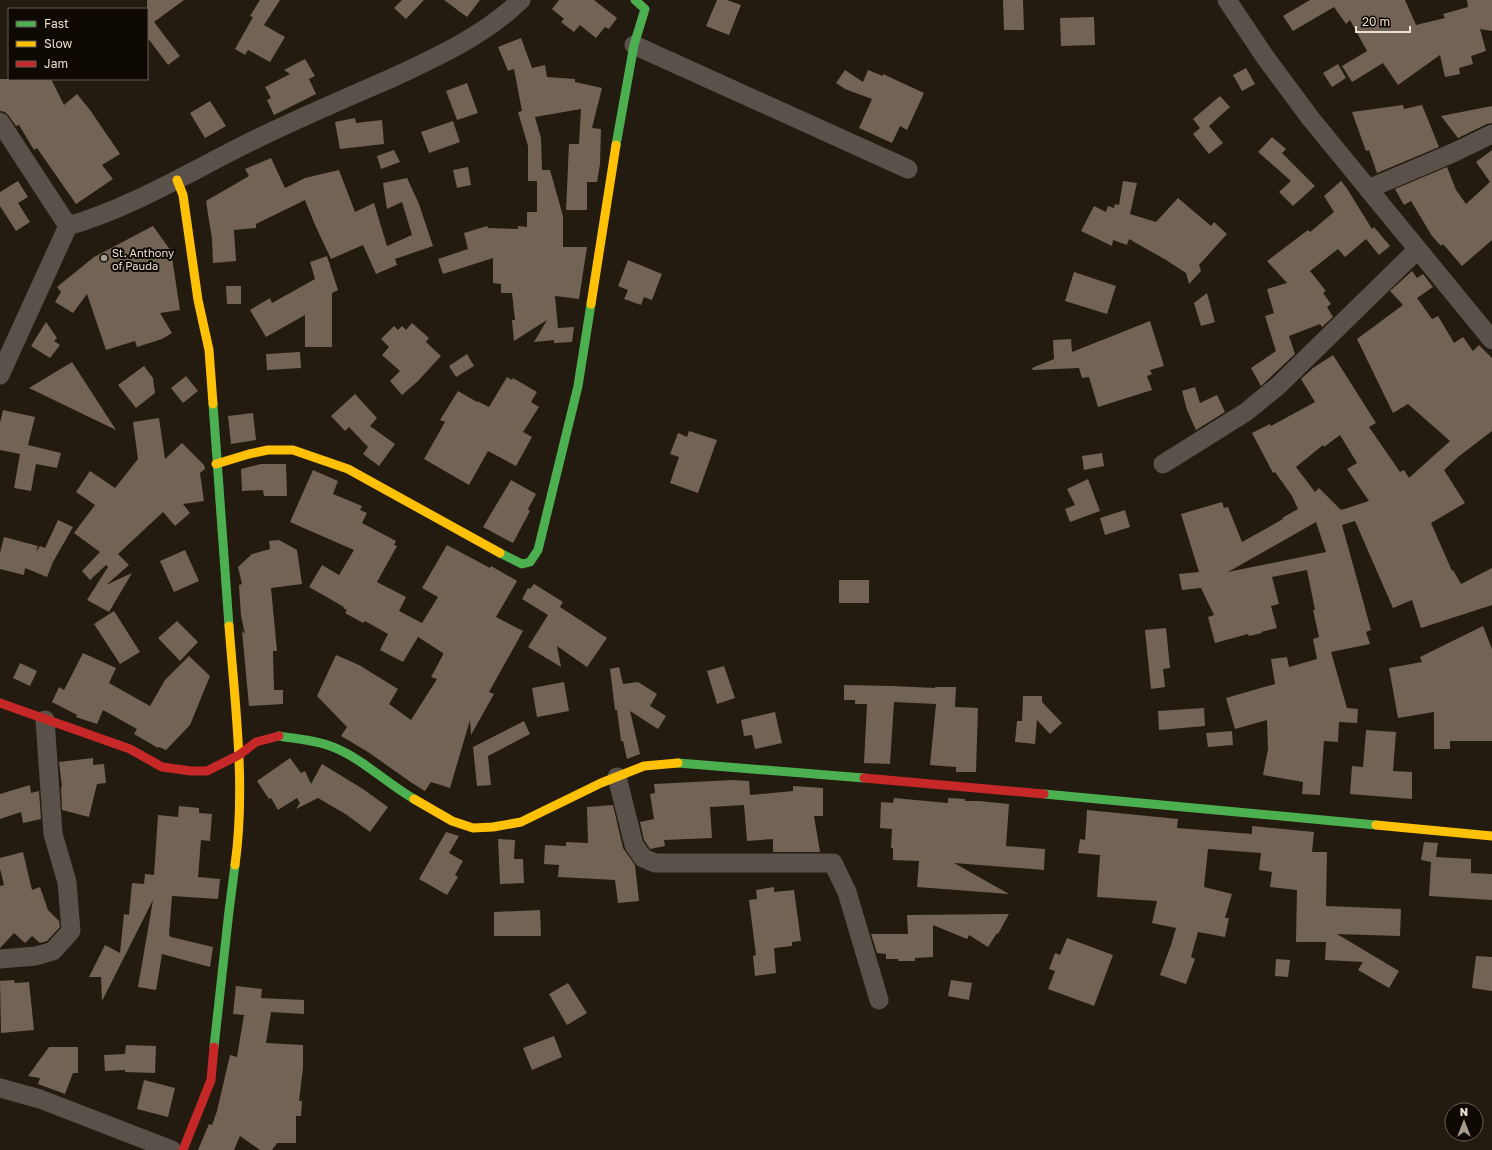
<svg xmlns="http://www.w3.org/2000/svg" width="1492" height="1150" font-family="'Golos Text',sans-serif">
<rect width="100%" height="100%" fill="#231b0f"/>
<!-- building -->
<path fill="#736355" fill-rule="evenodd" d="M147,0H184L154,22L180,56L168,65L147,37Z
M260,0H280L264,25L285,37L270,62L248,50L245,55L235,49L253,17L250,16Z
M402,0H424L406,19L394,8Z
M444,0H480L467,17Z
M559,0H594L617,18L609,29L605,27L596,38L580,25L574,32L561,22L564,19L552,9Z
M717,0H727L741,5L729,35L706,26Z
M1003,0H1023L1024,30H1004Z
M1310,0H1405L1416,25L1445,18L1443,14L1468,7L1467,0H1492V31L1480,29L1486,51L1471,56L1473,64L1459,68L1460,74L1445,77L1440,55L1398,85L1383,63L1352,82L1342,66L1367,51L1350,20L1346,24L1334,7L1293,31L1283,16Z
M1094,17L1095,45L1061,46L1060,18Z
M521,38L532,68L545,65L547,77L575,79V82L602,88L592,128L601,129L600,164L597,182H587V210H566L569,144H579L581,109L535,117L541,138L542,170H550L563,216V247H587L579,299L555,296L558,328L574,327L572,342L554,343V340L534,342L547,320L514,341L512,320H515L512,293H501V284L493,283V258L443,274L438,259L468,249L464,233L487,226L488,228L518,229V226L527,227V212H537V181H528V146L518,112L522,111L514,69L508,71L498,47Z
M305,59L315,76L309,79L316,94L274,115L267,100L271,98L265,87L290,74L284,70Z
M1338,64L1346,78L1332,87L1323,73Z
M1246,68L1255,84L1242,91L1233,75Z
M845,70L863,82L868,70L883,76V74L924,93L907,130L900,126L892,143L859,128L872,99L845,89L836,83Z
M0,79H51L64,105L77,94L90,110L120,154L102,165L113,179L76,204L37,148L34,150L19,125L16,126L9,116L5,112L0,111Z
M467,83L478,113L457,120L446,91Z
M1220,96L1230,107L1209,126L1223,143L1209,154L1193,134L1200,128L1193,119Z
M210,101L226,126L205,138L190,113Z
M1403,105L1404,109L1422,105L1439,147L1377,173L1369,150L1366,151L1352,112Z
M1492,106V123L1487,124L1458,138L1441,116Z
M355,118L356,123L382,120L384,144L340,149L335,122Z
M453,121L460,142L429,153L421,132Z
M1272,137L1286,149L1282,153L1315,186L1293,206L1279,192L1291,181L1258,152Z
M394,150L400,162L381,169L377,156Z
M1492,150V240L1462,266L1443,244L1441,246L1432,236L1411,201L1404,205L1395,189L1447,167L1456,190L1466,204L1490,182L1476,162Z
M271,158L285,188L305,178L339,170L355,212L374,203L387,246L412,235L402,202L387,209L383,183L407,178L419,204L433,246L395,259L397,265L376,274L363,245L331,259L315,225L305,200L256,224V228L234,230L236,261L213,263L212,239L206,201L249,176L245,169Z
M468,167L471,185L457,188L453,170Z
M18,181L28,197L18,203L30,222L16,231L0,206V192Z
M1123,181L1137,183L1130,214L1156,222L1178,198L1211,226L1214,222L1227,234L1199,265L1201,271L1189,284L1186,273L1166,260L1129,239L1127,245L1113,240L1112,246L1081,231L1094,206L1106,212L1108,206L1114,208L1115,204L1119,205Z
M1341,181L1346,187L1372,229L1374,227L1390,246L1379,255L1366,239L1345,257L1338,249L1310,271L1326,291L1323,293L1331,304L1327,307L1333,317L1322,327L1320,324L1289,336L1295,354L1261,386L1251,368L1276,351L1265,316L1274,313L1267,289L1287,283L1267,261L1308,230L1310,232L1334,212L1324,196Z
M153,226L171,251L180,310L160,313L172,333L162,339L137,347L135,341L106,350L87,294L73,313L55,302L61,292L57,287L94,257Z
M327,256L338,290L332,293V347H305V315L266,337L250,310L270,298L272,303L315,279L310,262Z
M628,260L662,274L652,300L644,297L641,305L624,299L628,290L618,286Z
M1412,271L1417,278L1423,274L1433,287L1417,298L1432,319L1438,316L1454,343L1463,337L1473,351L1479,345L1492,358V431L1458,457L1444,470L1465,503L1431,523L1452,571L1453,570L1461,584L1492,568V605L1421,628L1412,600L1393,608L1355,521L1342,525L1371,630L1366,632L1370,644L1331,652L1347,708L1358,709L1357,723L1339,722L1338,742L1324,741L1320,795L1302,794L1303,782L1263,775L1268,749L1267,720L1235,729L1226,698L1275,684L1271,659L1287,657L1289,667L1317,659L1313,639L1319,637L1313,610H1315L1307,570L1272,577L1279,604L1271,606L1277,628L1261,632L1262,633L1249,636L1248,634L1215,643L1208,617L1214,615L1201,588L1182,590L1179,574L1199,572L1181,514L1222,502L1224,508L1228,507L1242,542L1283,519L1282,518L1298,509L1292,496L1275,472L1273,473L1252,433L1270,424L1271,426L1315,402L1301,379L1313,368L1333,355L1376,423L1369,427L1400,472L1404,470L1409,478L1450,441L1408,404L1393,413L1357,339L1403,305L1390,291ZM1340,435L1357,463L1347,469L1369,501L1341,510L1319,488L1315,492L1296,467L1323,445L1324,447ZM1316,522L1326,552L1228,572Z
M1074,272L1116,286L1107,314L1065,301Z
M226,286H241V304H227Z
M1207,293L1215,322L1201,326L1194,303Z
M1150,321L1164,366L1150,370L1152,374L1147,376L1152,390L1098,407L1089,377L1082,378L1079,368L1033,370L1032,368L1054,359L1053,340L1071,339L1072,352Z
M46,322L57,338L54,341L60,345L50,358L31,346Z
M412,323L429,338L426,342L441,356L418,381L402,395L390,381L400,371L382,355L389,347L381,339L394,326L398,330L402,326L406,330Z
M300,352L301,368L267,370L266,354Z
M467,354L474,366L456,377L449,366Z
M72,362L116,430L29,388Z
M144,366L153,378L155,393L136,408L118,385Z
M186,376L198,391L183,403L171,388Z
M507,377L512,380L513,378L537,392L531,402L539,407L523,432L532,437L516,466L488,451L469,485L424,459L445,422L440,420L458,391L477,402V401L489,407Z
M1195,387L1200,403L1217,395L1225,412L1196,430L1187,410L1182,391Z
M355,394L377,418L370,426L395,444L379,466L363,454L368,447L349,427L345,431L331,416Z
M3,410L35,417L28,445L61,453L57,468L36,464L31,491L14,488L20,454L0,450V423Z
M253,413L256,440L231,444L228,416Z
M159,418L165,459L182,443L204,465L205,469L200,473L204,501L183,504L190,513L175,526L163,512L118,554L129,565L106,585L132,573L109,612L87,600L108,567L106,565L90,580L82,571L100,552L74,533L95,505L76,492L90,471L115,488L138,459L133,422Z
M689,431L717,440L698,493L670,483L679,457L670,454L678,433L687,437Z
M1102,453L1104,466L1084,470L1082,456Z
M261,464H286L287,496H264L263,490L242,491L241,469Z
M313,470L338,481L333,494L362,506L360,510L367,513L362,523L396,541L394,545L397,546L377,582L406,597L399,611L422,623L438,597L422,588L447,545L490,568L491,566L517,581L496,617L523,631L489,692L494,694L471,735L470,720L450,788L431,782L425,791L412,783L368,752L341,736L347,727L317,696L336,655L359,665L398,689L389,704L411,720L437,679L431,677L443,655V653L418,637L403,662L380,650L388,634L365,621L363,623L345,613L347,610L343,608L344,607L309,587L322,565L339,575L354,550L290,522Z
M1088,479L1100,511L1070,522L1065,509L1075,505L1067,489Z
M511,480L536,494L528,509L530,511L513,543L483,527Z
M1125,510L1130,527L1105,535L1100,518Z
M58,520L73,527L53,562L47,577L25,568L24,575L0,569V553L4,537L38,546L36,552L40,546L45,548Z
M279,540L297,550L302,584L271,588L277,651H273L274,690H283V704L249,706L242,631L245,634L241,616L239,585L242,584L238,567L252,554L270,549L269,541Z
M185,550L199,581L174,592L160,561Z
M839,580H869V603H839Z
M534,584L563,602L560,607L607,638L587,667L557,646L561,667L528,647L548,615L522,599L528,588L530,589Z
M114,611L140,652L120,664L94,624Z
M177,621L198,642L180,661L158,638Z
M1483,626L1492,649V741H1450V749H1434V712L1398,718L1389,668L1422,662L1420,657Z
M1166,628L1170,668L1163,669L1165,687L1151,689L1145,630Z
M83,653L116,668L109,683L150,706L165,680L189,656L210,676L190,725L166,750L159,747L158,748L134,734L137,729L103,710L97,724L76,717L77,715L52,702L59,687L64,690Z
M20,663L37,671L30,686L13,678Z
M724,666L735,698L717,704L707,671Z
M619,667L623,684L638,682L657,694L650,706L666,716L658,729L630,711L640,754L627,759L623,741H621L617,710H615L610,669Z
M564,682L569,711L537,717L532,688Z
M844,685L892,686L935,688V687H956L955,707L978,708L976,772H956V767L930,765L936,704L894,702L890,764L864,763L867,704H855V700H844Z
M1023,696H1042V702L1062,723L1050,734L1037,720L1035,744L1015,742L1017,721H1022Z
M1204,708L1205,726L1159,730L1158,711Z
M775,712L782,743L755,749L752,735L744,736L741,720Z
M524,721L530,734L488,756L491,785L477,786L473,747Z
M1366,730L1396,732L1393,771L1412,772V799L1350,794L1352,766L1363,767Z
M1232,731L1233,745L1208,747L1206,733Z
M93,758V765L104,764L106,783L97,784L89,817L62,810L61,787H62L59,762Z
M290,758L301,773L305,771L311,784L322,764L363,789L388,807L370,832L347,815L318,798L296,809L300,803L297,798L278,810L271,798L269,799L257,781Z
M733,780L749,781L750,795L793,791V786L823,788V816H814L820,852H773V839L747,841L744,805L710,807L712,838L664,840L665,846L650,849L644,840L640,822L654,819L650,794L655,793L654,784Z
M30,785L31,793L39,791L41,819L23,823L21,812L0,819V794Z
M894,798L948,803V798L965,799V801H979L1009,804L1006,846L1045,849L1044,870L954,863L1009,894L917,887L919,861L893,860V848H891L892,829L880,828L881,802L893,803Z
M613,805L623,848L635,865L639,901L618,903L615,880L558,877L559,865L544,864L545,845L566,846V842L588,843L587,807Z
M179,806L199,808V813L212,814L210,841L201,840L198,877L220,879L218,899L172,896L169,935L171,937L213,947L210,967L162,954L156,990L138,987L153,900L102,1001L101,977H89L105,945L120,953L124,914L129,915L132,883L144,884L145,874L154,875L158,815L178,817Z
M1087,810L1178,819L1177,828L1252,834V826L1314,832L1312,852H1327L1326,906L1401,909L1400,936L1337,934L1399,971L1389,988L1358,970L1363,962L1325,960L1326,942H1296L1297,890L1270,887L1272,872L1259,870L1261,853L1208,849L1204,887L1232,894L1225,918H1229L1225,937L1198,932L1191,957L1195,959L1186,984L1160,975L1171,945L1176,928L1152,923L1157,901L1097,897L1100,855L1078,853L1080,839L1085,840Z
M446,832L459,836L449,853L463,861L455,875L458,877L447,895L419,879Z
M498,839L515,840L514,859H523L524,883L500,884Z
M1424,842L1438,843L1436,857L1471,859V873L1492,874V900L1429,896L1431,862L1421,860Z
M23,852L32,890L40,887L48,910L59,921L60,927L47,941L40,943L32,936L25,943L14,933L0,948V886L4,885L0,869V858Z
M774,887V892L794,890L801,941L792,942V946L774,948L776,973L755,976L753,956L756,955L749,900L757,899L756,890Z
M540,910L541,936H494V912Z
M1009,914L998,934L997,933L988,947L969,935L967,939L933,925V957L915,958V961H898V959H886V954L877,953L871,934H908L907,915Z
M1067,938L1113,955L1094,1006L1048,989L1055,971L1049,969L1055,953L1060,955Z
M1476,956L1492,957V991L1472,988Z
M1276,959L1290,960L1288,977L1275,976Z
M14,980L15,983L29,982L34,1030L1,1033L0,981Z
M951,980L972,983L969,1000L948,996Z
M568,983L587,1013L567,1025L549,994Z
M236,986L262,989L261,998L304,1000V1014L271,1012L266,1043L303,1045V1068L299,1101H302L301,1116H296V1143H277L272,1150H260L240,1136L234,1150H198L209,1124L212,1125L217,1111L230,1055L237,1057L244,1015L233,1014Z
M554,1036L562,1057L532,1070L523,1048Z
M126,1045L156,1046L155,1073L125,1072V1070L105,1071L104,1055L125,1054Z
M49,1047H78V1073H73L65,1094L38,1084L40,1078L28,1076Z
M144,1080L175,1088L168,1117L137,1109Z"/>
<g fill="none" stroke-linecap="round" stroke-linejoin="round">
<!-- street -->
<path stroke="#5a524a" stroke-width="19" d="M1227,0L1265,57L1311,119L1492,340
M634,45L908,169
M0,122L68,226
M1368,189L1455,152L1492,134
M68,226C133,207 193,170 254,140C299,118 346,98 392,78C437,57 485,35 521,0
M0,375L68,226
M1163,464L1246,412L1279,385L1417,250
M617,777L634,845L643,858L655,863H833L847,892L879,1000
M0,959L36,956L53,951L71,931L67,882L53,834L45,720
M0,1088L40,1099L172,1150"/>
<!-- fast -->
<path stroke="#4caf50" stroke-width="9" d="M616,145L634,45L645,9L635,0
M213,404L229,626
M500,553L522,564L530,562L538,550L578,386L591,304
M279,736C297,739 316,740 333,747C363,759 386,783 414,799
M678,763L864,778
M1044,794L1376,825
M214,1047L229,911L235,865"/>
<!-- slow -->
<path stroke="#ffc107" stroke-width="9" d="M177,180L183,195L198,300L209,350L213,404
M591,304L616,145
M216,464L249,454L268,450H293L348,469L500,553
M229,626C235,704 246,787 235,865
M414,799L452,821L473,828L493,827L521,822L601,783L644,766L678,763
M1376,825L1492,836"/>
<!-- jam -->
<path stroke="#c62828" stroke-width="9" d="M0,703L130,749L162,767L191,771H207L239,755L256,742L279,736
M864,778L1044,794
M183,1150L211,1080L214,1047"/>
</g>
<!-- markers -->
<circle fill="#a49b8e" stroke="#0e0902" stroke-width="1.5" cx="104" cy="258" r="4"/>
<g text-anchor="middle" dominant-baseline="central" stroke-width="4" stroke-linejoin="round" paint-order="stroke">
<!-- poi labels -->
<g font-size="11" fill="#e9e0d3" stroke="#0e0902" text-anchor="start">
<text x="112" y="252">St. Anthony<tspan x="112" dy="13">of Pauda</tspan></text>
</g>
</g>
<!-- legend -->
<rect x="8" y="8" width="140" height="72" fill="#0e0902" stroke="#665f56"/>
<rect x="16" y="21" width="20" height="6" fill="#4caf50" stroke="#665f56"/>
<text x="44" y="28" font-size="12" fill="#e9e0d3">Fast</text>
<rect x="16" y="41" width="20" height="6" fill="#ffc107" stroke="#665f56"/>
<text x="44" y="48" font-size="12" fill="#e9e0d3">Slow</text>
<rect x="16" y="61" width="20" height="6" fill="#c62828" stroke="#665f56"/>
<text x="44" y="68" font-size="12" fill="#e9e0d3">Jam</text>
<!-- north arrow -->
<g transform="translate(1464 1122)"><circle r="19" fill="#0e0902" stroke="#665f56"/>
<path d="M0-3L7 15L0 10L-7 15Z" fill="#a49b8e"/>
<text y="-6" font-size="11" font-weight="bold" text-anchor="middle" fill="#e9e0d3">N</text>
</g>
<!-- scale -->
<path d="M1356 26v6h54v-6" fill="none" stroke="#e9e0d3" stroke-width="2"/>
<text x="1362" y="26" font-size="12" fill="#e9e0d3" stroke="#0e0902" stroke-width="3" paint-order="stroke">20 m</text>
</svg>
